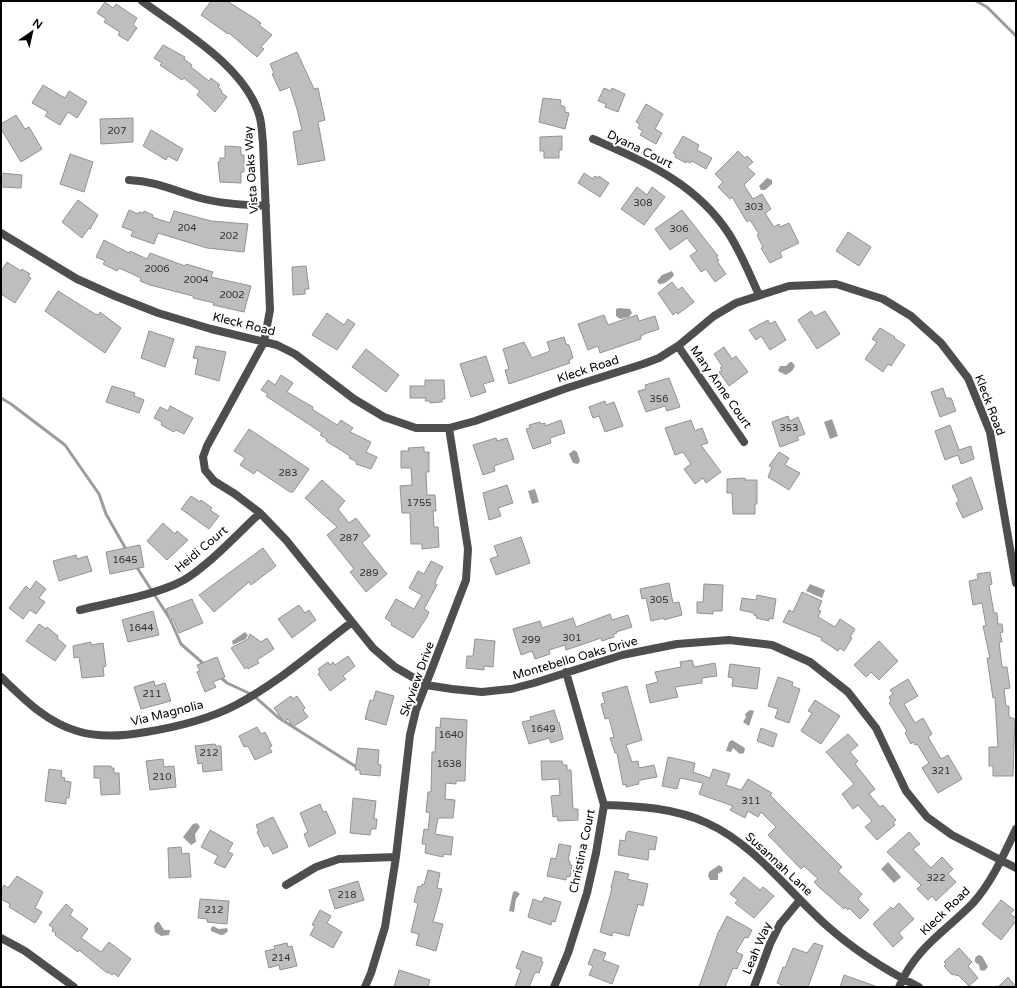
<svg xmlns="http://www.w3.org/2000/svg" width="1017" height="988" font-family="'Varela Round',sans-serif">
<rect width="100%" height="100%" fill="#fff"/>
<!-- water -->
<path fill="#9c9c9c" d="M767,178L772,180V184L765,190H761L759,186Z
M672,271L674,275C671,279 664,285 659,284L657,281L662,275Z
M619,308L630,309L632,313L629,317L620,319L616,316V309Z
M790,362H792L795,366L792,371L786,375L778,371L780,366H786Z
M832,419L838,436L830,439L824,422Z
M574,450L577,452L580,461L578,464L573,463L569,454Z
M535,489L539,502L532,504L528,491Z
M810,584L825,590L822,598L806,591Z
M245,632L248,635L246,639L233,645L232,641Z
M750,710L754,711L749,726L743,722L746,717L745,714Z
M732,740L745,748L744,753L740,754L733,748L731,752L726,751L729,742Z
M197,823L200,827L195,834L196,842L191,845L183,837L193,824Z
M888,862L901,877L894,883L881,869Z
M719,865L722,867L723,871L718,874V880H710L708,876L709,872Z
M516,891L520,894L516,899L514,912L509,911L513,892Z
M157,922H159L164,930H170L169,935L161,936L155,932L154,926Z
M213,926L219,929L227,928L228,931C222,938 219,934 211,931V928Z
M978,955L982,956L988,967L984,971L980,970L979,965L975,962V958Z"/>
<g fill="none" stroke-linecap="round" stroke-linejoin="round">
<!-- stream -->
<path stroke="#9c9c9c" stroke-width="3" d="M976,1L987,7L1016,36
M1,398L11,404L65,445L99,494L106,514L127,551
M136,566L170,619L181,644L205,665
M219,676L227,683L253,695L279,718L358,768"/>
</g>
<!-- building -->
<path fill="#bebebe" stroke="#929292" d="M211,1H227L254,18L261,23L259,25L272,35L261,47L264,49L257,57L229,33L228,34L201,15Z
M105,2L113,8L116,4L137,18L133,25L137,28L128,41L118,35L120,32L104,22L106,19L97,13Z
M163,45L185,57L184,59L192,65L191,67L209,81L211,78L220,85L218,87L222,91L221,92L227,97L215,112L197,95L200,91L184,78L182,80L160,65L162,63L154,58Z
M297,52L314,89L318,88L325,120L318,122L325,160L298,165L293,132L302,130L297,109L290,87L280,91L272,74L274,73L270,64Z
M43,85L65,98L69,91L87,102L77,118L68,112L60,125L45,116L48,112L32,103Z
M604,88L611,91L612,88L625,94L618,112L605,107L606,104L598,101Z
M543,98L561,100L560,105L565,107V112L569,113L565,129L539,122Z
M646,104L663,114L655,129L662,133L656,144L640,135L643,131L638,128L640,124L636,122Z
M16,115L25,129L29,127L42,149L21,162L1,129V124Z
M133,118V142L101,144L100,119Z
M151,130L183,149L177,161L168,156L166,160L143,146Z
M562,136V150H559V158H544V151H540V137Z
M683,136L699,145L697,150L712,158L706,169L692,161L690,163L687,161L686,163L675,157L676,155L673,153Z
M225,146L241,147V155H244V172H241V183L220,182L218,162H220V158H225Z
M738,151L745,158L747,156L753,162L747,167L755,174L744,185L753,199L762,194L771,209L765,213L774,227L779,224L780,227L789,223L799,243L780,252L782,257L770,263L761,248L763,247L757,235L759,234L750,220L747,222L732,197L730,199L718,187L723,182L715,174Z
M70,154L93,162L84,192L60,184Z
M1,173L22,175L21,188L1,187Z
M584,173L593,179L595,176L598,178L599,176L609,183L600,197L578,183Z
M637,187L647,195L652,187L665,197L644,225L621,209Z
M78,200L98,215L90,229L89,228L82,238L62,222Z
M129,210L138,214L139,212L143,213L144,211L153,215L152,217L170,223L174,211L211,221L248,224L244,252L207,248L158,233L154,244L131,236L133,231L122,227Z
M682,210L718,256L716,257L719,260L717,261L726,274L715,282L706,269L701,272L690,256L697,251L687,238L670,250L655,229Z
M848,232L871,247L859,266L836,251Z
M104,240L129,253L130,251L147,259L150,253L185,266L186,264L213,272L211,277L251,286L244,312L213,305L214,303L193,298V296L150,285L140,281L141,278L119,268L117,271L103,264L105,261L96,257Z
M7,262L21,271L22,269L30,274L28,276L31,278L15,303L1,294V271Z
M306,266L309,289H305V294L293,295L292,267Z
M672,282L678,290L682,287L694,302L678,314L676,312L673,315L658,293Z
M58,291L95,314L99,315L100,312L121,328L105,353L45,311Z
M811,311L815,316L825,311L840,334L817,349L798,320Z
M327,313L344,325L348,319L355,324L337,350L312,335Z
M604,315L608,325L637,315L639,321L655,316L659,329L644,334L641,336V339L600,353L598,346L588,350L578,324Z
M768,320L770,324L775,321L786,340L770,350L761,336L756,340L749,330Z
M880,328L895,337L894,338L905,345L891,366L888,364L883,372L865,359L877,342L872,339Z
M149,331L174,339L165,367L141,358Z
M564,337L566,344L569,345L573,358L569,360L570,363L509,384L505,370L509,369L503,349L524,342L532,358L550,351L547,342Z
M196,346L226,352L219,381L195,374L198,359L193,358Z
M724,347L732,359L736,356L748,372L729,386L719,372L722,371L720,368L722,366L714,354Z
M366,349L399,375L386,392L352,367Z
M486,356L494,381L483,384L486,392L471,397L460,364Z
M281,375L293,383L287,392L313,407L312,409L337,425L341,420L353,428L350,432L371,442L366,452L377,457L371,469L356,464L357,462L349,458L350,456L326,441L327,439L320,435L322,433L266,396L268,394L261,390L268,380L275,385Z
M669,378L680,407L667,411L665,406L646,412L638,391L646,389L645,385Z
M425,380H444L445,399H442V402L430,403V401H425L426,398H410V386H425Z
M112,386L135,393L134,396L144,400L139,413L106,402Z
M943,388L946,398H951L956,411L940,417L931,392Z
M605,401L606,405L614,402L623,426L605,432L599,416L593,418L589,407Z
M170,406L193,418L184,434L176,430L174,432L161,425L162,422L154,418L160,407L168,411Z
M788,416L790,421L798,417L805,434L797,437L799,440L780,447L772,422Z
M561,420L565,433L550,438L551,443L533,449L526,429L530,428L529,425L540,422L541,424L545,423V426Z
M691,420L695,431L702,428L708,443L701,445L721,472L706,483L703,478L695,484L684,469L691,464L683,452L675,455L665,428Z
M950,425L959,450L971,446L974,459L961,464L958,455L945,460L935,431Z
M249,429L309,469L293,492H290L257,470L254,474L240,465L245,458L234,451Z
M496,438L497,441L507,438L514,459L494,466L495,471L483,475L473,445Z
M424,447V452H429V472H426L427,495H435L436,511H433L434,527H438L439,547L422,549V544H411L410,513H402L400,486L412,485L411,468H401V451H409L408,448Z
M779,452L789,458L785,465L800,473L789,490L768,477L772,467L769,466Z
M971,477L983,509L963,518L956,503L959,501L952,486Z
M745,478V480H757V504H755V514H733L732,493H727V479Z
M322,480L345,501L338,509L349,523L356,518L370,536L362,543L387,574L366,592L350,572L354,569L327,535L337,527L305,498Z
M507,485L513,503L498,508L501,516L489,520L483,493Z
M191,496L200,502L201,500L212,508L210,510L219,516L209,529L181,509Z
M163,523L175,534L177,531L188,540L167,560L147,541Z
M521,537L530,563L496,575L490,559L498,556L494,546Z
M140,545L144,567L110,574L106,552Z
M263,548L276,566L251,585L249,582L214,612L199,595Z
M76,555L77,559L87,556L92,571L59,581L53,561Z
M431,561L443,567L436,580L435,584L437,585L424,609L429,612L427,617L413,638L391,625L392,623L385,618L396,599L414,609L422,595L409,588L418,571L424,574Z
M990,572L992,584L989,585L994,613H997L998,624H1002L1003,632L1000,633L1002,642H999L1002,667H1007L1010,688L1004,689L1006,706H1009V717L1015,719L1013,776H993V766H989V747H998L995,697L993,698L987,658H990L983,626H986L982,603L973,605L969,581L978,579L977,574Z
M36,581L46,589L39,598L45,602L36,614L30,610L23,619L9,608L26,586L30,590Z
M669,583L673,603L679,602L682,615L664,620V618L651,621L646,598L642,599L640,589Z
M704,584L723,585L722,611H713V614L697,613V602H703Z
M802,592L822,601L818,610L821,611L818,617L835,627L840,619L855,629L850,637L852,638L844,651L840,648L838,651L821,640L822,638L783,622L789,610L793,612Z
M757,595L776,599L773,619L769,618V621L756,618L757,616L754,615V613L740,610L742,598L756,600Z
M192,599L203,623L179,633L173,619L170,620L166,609Z
M299,605L305,613L309,610L316,620L292,638L278,619Z
M153,611L159,635L128,642L122,620Z
M610,614L612,620L628,615L632,627L616,632L617,633L613,635L614,637L602,641L601,638L566,650L565,645L549,650L550,654L535,659L532,651L521,655L513,629L540,621L542,628L573,618L576,627Z
M39,624L46,629L47,627L58,636L57,638L66,646L55,661L26,641Z
M250,634L261,642L267,638L274,649L257,660L259,663L248,669L247,667L245,669L231,648L248,639Z
M475,639L495,641L493,667L484,666V670L466,668L467,656H473Z
M879,641L898,661L879,680L871,672L866,677L854,665Z
M91,642V645L103,643L106,666L103,667L104,676L82,678L79,657L74,658L73,646Z
M348,656L355,666L343,676L346,679L330,691L318,674L320,672L318,669L328,662L330,665L333,662L335,665Z
M217,657L225,677L213,682L216,687L205,692L197,672L200,671L197,665Z
M692,660L694,667L715,663L717,676L702,678V683L675,687L678,697L650,703L646,685L658,682L655,672L681,667L680,662Z
M730,664L760,668L757,689L732,686L733,678L728,677Z
M778,677L793,682L792,686L800,689L789,723L775,718L778,709L768,706Z
M908,679L918,696L904,704L915,723L923,718L932,734L928,737L941,759L948,755L962,779L938,793L922,768L929,763L917,744L915,745L913,742L911,744L905,733L907,731L889,703L891,701L889,697L893,694L890,690Z
M154,681L155,686L165,683L171,701L141,709L134,687Z
M627,686L642,740L626,745L632,762L638,761L639,768L654,765L657,777L641,780L638,782L639,784L626,787V784L623,785L617,753H615L610,738L614,737L609,718L605,719L601,704L605,703L602,693Z
M376,691L394,696L386,725L365,719L370,700L373,701Z
M291,696L293,699L297,696L305,708L303,710L308,717L293,727L288,719L284,722L274,708Z
M815,700L840,716L821,744L801,731L812,713L808,711Z
M554,710L558,723L559,722L563,739L551,743L549,738L529,744L522,722L531,720L530,717Z
M441,718L467,720L465,781H456V784L446,783L445,799L455,800L453,818H438L435,834L453,837L451,855L444,854L443,857L425,853L426,844H422L424,829L428,830L430,813L426,812L428,792H431L432,752H435L436,727L440,728Z
M257,727L261,734L265,732L272,746L269,747L272,752L255,760L248,746L244,747L239,736Z
M761,728L777,734L773,747L757,741Z
M848,734L858,745L850,752L858,761L855,764L875,789L869,794L880,807L883,805L896,820L893,822L895,825L877,840L865,827L872,821L858,805L853,809L842,794L854,784L826,752Z
M215,744L216,746H221L222,770L203,772L202,763L198,764L195,746Z
M358,748L379,750L378,764L381,765L380,776L360,774V770H355Z
M668,757L695,763L693,772L710,778L713,769L730,774L726,785L741,790L748,779L772,793L770,795L842,867L838,871L862,894L858,899L869,910L860,919L849,908L848,910L845,907L844,909L820,888L814,882L818,879L804,866L801,869L768,835L776,827L761,812L758,817L748,811L745,818L730,810L733,806L699,794L703,783L680,778L677,789L662,786Z
M163,759L164,767L174,766L176,787L150,790L146,761Z
M541,761H562L563,765H567V770H571L573,809H578V820L558,821L557,816L553,817L551,796L560,795L559,779L542,780Z
M94,766H111V768H114V773H119L120,794L101,795L100,778H94Z
M49,769L62,771L61,777L65,778L64,781L71,782L69,798H66V804L45,801Z
M353,798L376,801L374,819H377L376,829H371L370,835L350,833Z
M320,804L323,812L326,811L336,833L309,847L304,834L308,832L300,813Z
M273,817L288,847L273,854L268,845L264,847L257,832L259,831L256,825Z
M210,830L233,843L228,852L233,854L225,868L214,863L218,856L201,847Z
M628,831L657,837L655,850L649,849L648,860L618,855L620,840L625,841L626,834Z
M909,832L920,844L913,849L931,868L942,857L953,869L948,874L956,882L936,901L932,896L928,900L917,889L921,885L887,852Z
M559,844L571,846L568,861H570V865H572L570,877L567,876L566,880L547,876L551,858L556,859Z
M181,847L182,854L189,853L191,877L169,878L168,848Z
M428,870L440,873L437,888L442,889L433,922L443,924L436,951L416,945L419,934L411,932L418,903L414,902L418,886L421,887L422,884L424,885Z
M615,871L629,874L627,879L648,884L643,906L638,904L629,936L613,932L612,936L600,932L612,888H611Z
M17,876L43,892L35,908L42,912L35,923L9,907L10,904L1,899V890L4,885L8,888Z
M744,877L760,890L763,887L774,896L754,918L735,903L738,900L730,894Z
M358,881L364,900L335,909L329,890Z
M544,897L561,902L555,922L552,921L551,925L528,917L533,899L542,902Z
M200,899L229,901L227,924L207,922V919L198,918Z
M1001,900L1014,910L1010,914L1016,918V921L1001,940L982,924Z
M899,903L914,919L899,933L903,938L893,947L873,924L891,907L893,909Z
M66,904L73,910L70,915L88,929L81,938L101,952L109,942L131,959L118,977L114,973L112,975L108,972L107,973L79,950L78,952L55,935L56,933L52,931L53,928L49,925Z
M320,910L331,916L327,923L342,932L333,948L310,935L315,926L312,925Z
M727,916L752,930L748,938L745,937L736,952L743,955L737,969L733,968L725,987H699L718,933Z
M287,943L288,947L292,946L297,966L280,970L279,965L269,968L265,951L275,949L274,946Z
M814,943L823,946L808,987H781L782,985L777,983L783,967L785,968L793,948L807,953Z
M959,948L972,962L968,966L978,978L969,986L958,975L956,976L954,974L952,975L944,966L946,964L944,962Z
M594,949L606,953L603,960L619,966L612,984L589,975L593,966L588,964Z
M522,951L542,958L541,961L543,962L539,973L536,972L534,975L529,987H515L521,970L516,968Z
M399,970L430,980L428,987H394Z
M844,975L875,986V987H840Z
M1008,977L1016,987H998Z"/>
<g fill="none" stroke-linecap="round" stroke-linejoin="round">
<!-- street -->
<path stroke="#4e4e4e" stroke-width="8" d="M142,1C181,30 247,67 260,118C262,126 262,135 263,143L270,310L264,342L207,446L203,457L205,470L214,481L235,494L260,513L286,540L373,648L395,667L426,685L452,689L482,692L511,689L534,683L622,655L677,644L729,640L772,645L810,662L848,692L876,728L906,791L927,817L952,835L1016,868
M593,139C647,163 696,183 729,234C741,253 750,275 759,295
M129,180C157,181 177,192 204,199C223,204 246,205 266,206
M1,233L77,279L115,296L158,313L211,329L277,345L295,354L354,399L384,417L416,428H449L475,421L567,388L643,364L659,358L678,346L714,316L736,303L789,286L836,284L883,299L911,316L941,343L968,378L990,432L1016,583
M678,346L744,442
M80,610C112,602 146,597 176,584C201,574 239,532 260,513
M1,677C24,699 46,722 77,731C99,738 124,736 146,732C177,727 209,719 236,705C278,683 315,650 352,622
M604,805C639,806 675,808 707,823C754,844 788,891 826,925C854,950 885,970 919,987
M286,885L316,867L339,859L396,857
M1,938L25,951L74,987
M365,987L371,973L385,927L396,857L410,735L416,710L466,580L468,549L449,428
M554,987L568,953L587,893L596,853L604,805L566,672
M754,987L770,944L780,924L800,900
M899,987C916,947 945,932 973,903C992,882 1004,854 1016,829"/>
</g>
<g text-anchor="middle" dominant-baseline="central" stroke-width="4" stroke-linejoin="round" paint-order="stroke">
<!-- number labels -->
<g font-size="10" fill="#303030">
<text x="117" y="131">207</text>
<text x="643" y="203">308</text>
<text x="754" y="207">303</text>
<text x="187" y="228">204</text>
<text x="679" y="229">306</text>
<text x="229" y="236">202</text>
<text x="157" y="269">2006</text>
<text x="196" y="280">2004</text>
<text x="232" y="295">2002</text>
<text x="659" y="399">356</text>
<text x="789" y="428">353</text>
<text x="288" y="473">283</text>
<text x="419" y="503">1755</text>
<text x="349" y="538">287</text>
<text x="125" y="560">1645</text>
<text x="369" y="573">289</text>
<text x="659" y="600">305</text>
<text x="141" y="628">1644</text>
<text x="572" y="638">301</text>
<text x="531" y="640">299</text>
<text x="152" y="694">211</text>
<text x="543" y="729">1649</text>
<text x="451" y="735">1640</text>
<text x="209" y="753">212</text>
<text x="449" y="764">1638</text>
<text x="941" y="771">321</text>
<text x="162" y="777">210</text>
<text x="751" y="801">311</text>
<text x="936" y="878">322</text>
<text x="347" y="895">218</text>
<text x="214" y="910">212</text>
<text x="281" y="958">214</text>
</g>
<!-- street labels -->
<g font-size="12" fill="#000" stroke="#fff">
<text transform="translate(640 149) rotate(26)">Dyana Court</text>
<text transform="translate(251 170) rotate(-94)">Vista Oaks Way</text>
<text transform="translate(244 324) rotate(14)">Kleck Road</text>
<text transform="translate(588 369) rotate(-18)">Kleck Road</text>
<text transform="translate(721 387) rotate(55)">Mary Anne Court</text>
<text transform="translate(990 405) rotate(69)">Kleck Road</text>
<text transform="translate(201 549) rotate(-40)">Heidi Court</text>
<text transform="translate(575 658) rotate(-16)">Montebello Oaks Drive</text>
<text transform="translate(417 679) rotate(-70)">Skyview Drive</text>
<text transform="translate(167 713) rotate(-14)">Via Magnolia</text>
<text transform="translate(582 851) rotate(-78)">Christina Court</text>
<text transform="translate(779 864) rotate(43)">Susannah Lane</text>
<text transform="translate(945 911) rotate(-44)">Kleck Road</text>
<text transform="translate(757 948) rotate(-67)">Leah Way</text>
</g>
</g>
<!-- border -->
<rect width="1017" height="988" fill="none" stroke="#000000" stroke-width="4"/>
<!-- north arrow -->
<g transform="translate(32 32) rotate(34)" stroke="#ffffff" stroke-width="3" paint-order="stroke">
<path d="M0-3L7 15L0 10L-7 15Z" fill="#000000"/>
<text y="-6" font-size="11" font-weight="bold" text-anchor="middle" fill="#000000">N</text>
</g>
</svg>
